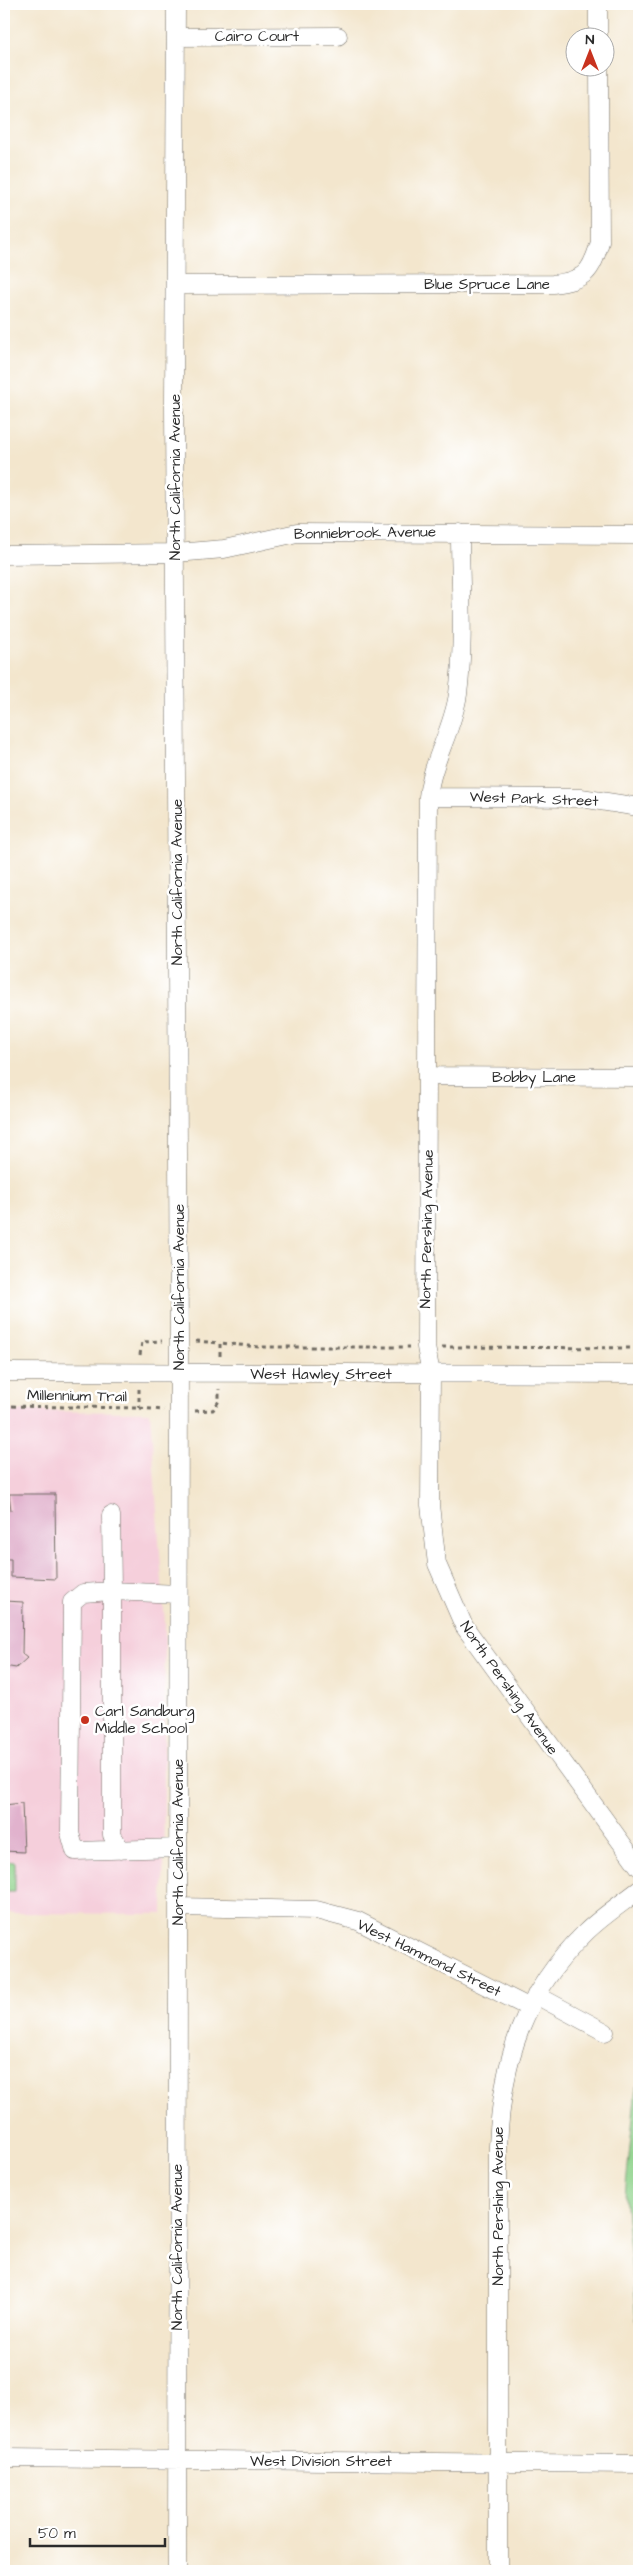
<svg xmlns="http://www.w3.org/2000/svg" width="643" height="2575" font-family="'Architects Daughter',sans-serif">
<rect width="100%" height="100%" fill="#fff"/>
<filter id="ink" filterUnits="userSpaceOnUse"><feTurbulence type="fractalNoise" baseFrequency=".02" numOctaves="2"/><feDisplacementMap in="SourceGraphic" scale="10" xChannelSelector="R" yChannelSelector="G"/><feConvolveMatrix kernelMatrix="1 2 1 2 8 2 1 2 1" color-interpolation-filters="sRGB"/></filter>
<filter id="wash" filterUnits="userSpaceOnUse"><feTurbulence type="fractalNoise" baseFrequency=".0096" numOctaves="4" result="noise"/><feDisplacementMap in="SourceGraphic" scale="20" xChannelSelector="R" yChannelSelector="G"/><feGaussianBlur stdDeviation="1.12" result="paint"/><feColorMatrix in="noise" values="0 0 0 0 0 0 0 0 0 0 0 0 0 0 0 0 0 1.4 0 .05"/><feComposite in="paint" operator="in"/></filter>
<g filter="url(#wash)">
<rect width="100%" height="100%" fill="#f3e6cd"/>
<!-- built -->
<path fill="#f5cfdb" d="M4,1411L150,1412L165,1624L163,1914L4,1913Z"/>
<!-- green -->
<path fill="#8fd38b" stroke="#5d7f5b" d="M4,1861L15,1862V1892H4Z
M639,2083V2331H637L625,2196L636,2087Z"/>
<g id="blocks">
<!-- building -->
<path fill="#e1b2cd" d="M9,1494H55L56,1579L11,1577V1559H4V1510H11Z
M4,1601L23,1602L22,1654L27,1658L16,1668L4,1666Z
M22,1803L24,1852L4,1851V1805Z"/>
</g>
</g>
<g filter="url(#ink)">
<use href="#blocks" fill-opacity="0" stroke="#716c64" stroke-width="1"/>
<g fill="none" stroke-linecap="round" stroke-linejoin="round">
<!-- minor casing -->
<g stroke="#716c64" stroke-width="19">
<path id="minor" d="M176,4L174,404L179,1341L177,2571
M598,4V38
M176,37L338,36
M176,285L553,284C586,280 591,272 600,242L599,68
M460,533C460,586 465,641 458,694C453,730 432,760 428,797L426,1347L431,1374L430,1505L437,1564L464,1626L639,1867
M4,555L176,553L224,549L297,533L639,535
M428,797L581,798L639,807
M429,1076L639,1077
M4,1372L639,1374
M111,1515L112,1591L83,1593L72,1602L70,1833L75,1851L178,1848
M121,1850L112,1835V1591L178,1594
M178,1907L316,1910L358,1921L530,2008
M536,1995L605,2032
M4,2458L639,2464
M498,2571V2146C502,2060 523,1994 585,1933C601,1917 621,1904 639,1890"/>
</g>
<!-- path -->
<path stroke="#716c64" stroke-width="3" stroke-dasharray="4 4" stroke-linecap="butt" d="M196,1341L220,1343
M442,1347L639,1348
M140,1355L142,1342L162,1341
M220,1356V1343L259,1347H409
M139,1389V1408
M4,1406L139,1408L164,1410
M195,1411L213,1410L219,1401V1389"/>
<!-- minor -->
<use href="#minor" stroke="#fff" stroke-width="18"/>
</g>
</g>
<!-- markers -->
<circle fill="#c8321e" stroke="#fff" stroke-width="2" cx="85" cy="1720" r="5"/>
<g text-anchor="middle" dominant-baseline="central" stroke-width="5" stroke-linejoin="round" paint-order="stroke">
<!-- street labels -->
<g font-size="15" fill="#2b2b2b" stroke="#fff">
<text x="257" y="36">Cairo Court</text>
<text x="487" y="284">Blue Spruce Lane</text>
<text transform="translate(175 477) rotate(-90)">North California Avenue</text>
<text transform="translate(365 533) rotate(-1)">Bonniebrook Avenue</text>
<text transform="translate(534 799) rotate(2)">West Park Street</text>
<text transform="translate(177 882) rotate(-90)">North California Avenue</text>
<text x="534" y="1077">Bobby Lane</text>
<text transform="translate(427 1229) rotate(-89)">North Pershing Avenue</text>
<text transform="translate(179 1287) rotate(-90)">North California Avenue</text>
<text x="321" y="1374">West Hawley Street</text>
<text transform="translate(77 1396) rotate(1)">Millennium Trail</text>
<text transform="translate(509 1688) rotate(55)">North Pershing Avenue</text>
<text transform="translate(178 1842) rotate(-90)">North California Avenue</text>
<text transform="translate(429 1958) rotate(26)">West Hammond Street</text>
<text transform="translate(498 2206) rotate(-90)">North Pershing Avenue</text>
<text transform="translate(177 2247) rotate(-90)">North California Avenue</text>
<text x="321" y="2461">West Division Street</text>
</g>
<!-- poi labels -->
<g font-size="15" fill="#2b2b2b" stroke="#fff" text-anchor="start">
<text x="95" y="1711">Carl Sandburg<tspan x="95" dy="17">Middle School</tspan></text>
</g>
</g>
<!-- margin -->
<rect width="643" height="2575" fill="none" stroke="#fff" stroke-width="20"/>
<!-- north arrow -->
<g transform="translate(590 52)"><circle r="24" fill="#ffffff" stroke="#aaaaaa"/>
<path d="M0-4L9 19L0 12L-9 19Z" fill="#c8321e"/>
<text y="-8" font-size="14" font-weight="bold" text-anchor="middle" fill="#2b2b2b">N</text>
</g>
<!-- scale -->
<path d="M30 2538v8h135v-8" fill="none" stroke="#2b2b2b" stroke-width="2.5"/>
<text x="38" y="2538" font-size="15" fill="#2b2b2b" stroke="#ffffff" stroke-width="4" paint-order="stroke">50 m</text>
</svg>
